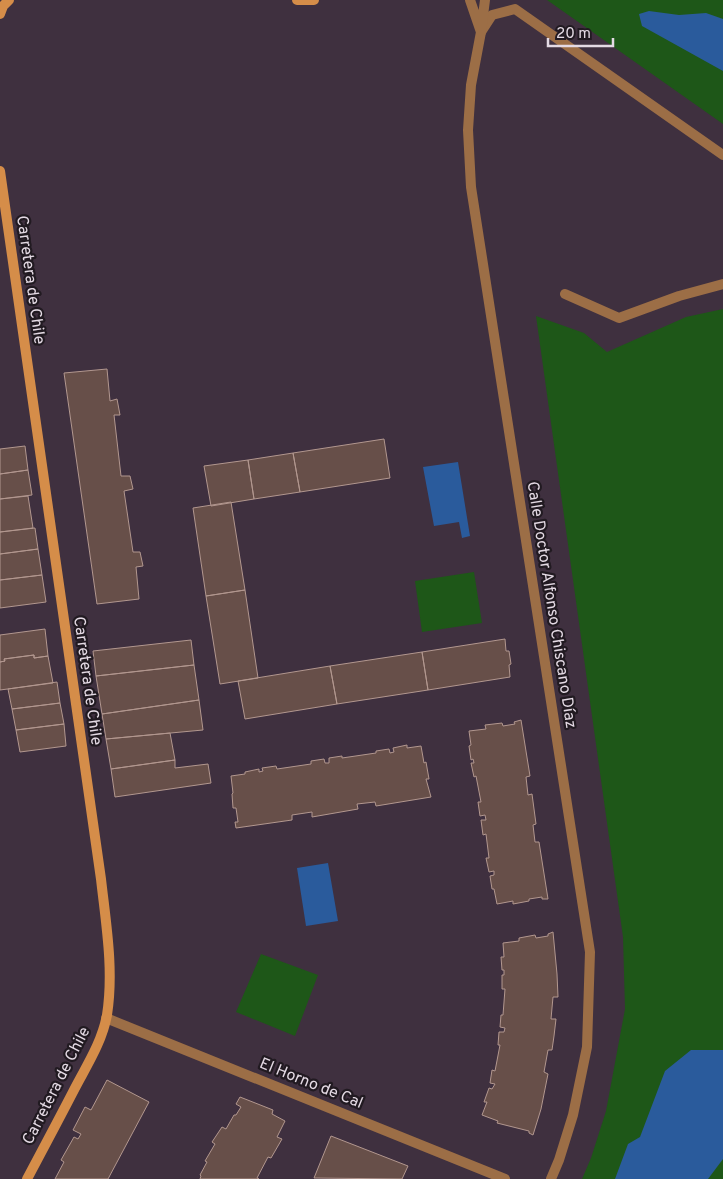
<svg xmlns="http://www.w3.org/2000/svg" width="723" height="1179" font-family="Overpass,sans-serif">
<rect width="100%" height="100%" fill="#3f303f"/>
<!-- green -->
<path fill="#1e5718" d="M547,0H723V124Z
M723,309V1179H582L591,1158L606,1111L625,1009L623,937L536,316L584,333L607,352L686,317Z
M474,572L482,623L422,632L415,581Z
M261,954L318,975L295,1036L236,1012Z"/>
<!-- water -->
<path fill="#2a5b9c" d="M649,11L679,15L706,13L723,19V71L642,26L639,14Z
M458,462L470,536L462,538L459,522L434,526L423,467Z
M328,863L338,921L306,926L297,868Z
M691,1050H723V1159L708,1179H615L628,1144L640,1137L665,1071Z"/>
<!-- building -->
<path fill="#674f49" stroke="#b2978f" d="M107,369L110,401L117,399L120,415H114L121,476H130L133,489L124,491L133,552H140L143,566L136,567L139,599L97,604L64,373Z
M384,439L390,478L300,492L293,453Z
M25,446L28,470L0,474V449Z
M293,453L300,492L254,499L248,460Z
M248,460L254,499L211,506L204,466Z
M28,470L32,495L0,499V474Z
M28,496L33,528L0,532V499Z
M231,502L245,590L206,596L193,508Z
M35,528L38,549L0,554V532Z
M38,549L42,575L0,580V554Z
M42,575L46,602L0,608V580Z
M245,590L258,678L220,684L206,596Z
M45,629L48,656L34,658V655L4,659L5,661L0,662V635Z
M505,639L506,651H509L511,664L509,665L510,677L428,690L422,652Z
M191,640L194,665L96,676L93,651Z
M422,652L428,690L337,704L330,666Z
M34,655V658L48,656L53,683L0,690V662L5,661L4,659Z
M194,665L199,700L102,714L96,676Z
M330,666L337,704L245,719L238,681Z
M57,682L60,703L12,709L8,689Z
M199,700L203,730L106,739L102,714Z
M60,703L64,724L16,730L12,709Z
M521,720L530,776L526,777L528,795L532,794L536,824L533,825L535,842H539L548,899H542V897L529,899V901L513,904V901L497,904L494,889H492L490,876L494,875V871L489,872L486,858H489L486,834L483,835L481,820H486L485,815L480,816L478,802H481L476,776L474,777L471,763H474L473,759L471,760L469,746L471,745L469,731L486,729L485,725L502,723L503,726L515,724L514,722Z
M64,724L66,746L20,752L16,730Z
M170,733L175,760L111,769L106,739Z
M407,745V748L421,746L424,763L426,762L429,779H426L431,797L376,806L375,802L357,804L358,809L312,817V812L292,815V820L236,828L235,822H238L236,808H233L232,794L233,793L231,776L245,774V772L259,769V772L263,771L262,768L276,766L277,769L311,764V761L324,759L325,763H329V758L342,756V758L376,753V751L389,749L390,753L394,752L393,748Z
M175,760V768L208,764L211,783L115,797L111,769Z
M553,932L557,974L558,997H553L551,1019H556L554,1036L552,1050H548L544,1072L548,1074L541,1109L533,1135L529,1133V1131L497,1123L498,1121L482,1115L487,1102H484L489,1088L492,1089L495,1084L490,1083L492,1070L495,1071L500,1045H498L499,1032H504L505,1028L500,1027L501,1015H503L505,989H502V975H504V970H502L501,957H504L503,943L519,941V938L535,935L536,938L548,936V934Z
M107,1080L149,1102L108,1179H55L64,1162L61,1160L74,1137L78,1139L81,1134L73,1130L85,1107L91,1110Z
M240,1097L273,1110L272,1114L285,1121L277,1137L282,1139L271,1158L268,1157L257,1178L259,1179H200L201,1176L200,1175L207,1162L205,1161L215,1144L212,1142L222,1127L226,1129L234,1115H236L241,1107L236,1104Z
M331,1136L408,1166L402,1179L314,1178Z"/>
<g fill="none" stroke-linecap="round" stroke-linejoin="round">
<!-- lane -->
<path stroke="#9c6e46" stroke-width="10" d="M481,32L492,15L515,9L723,155
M565,294L619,318L679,296L723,284"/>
<!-- street -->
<path stroke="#9c6e46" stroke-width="10" d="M470,0L481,32L485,0
M481,32L471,85L468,130L471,187L590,952L587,1047L573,1115L559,1160L551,1179
M106,1018L505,1179"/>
<!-- secondary -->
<path stroke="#d58d49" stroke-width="10" d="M297,0H314
M0,14L3,6L9,0
M0,171L101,879C106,924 114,970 107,1015C102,1042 87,1065 75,1088C59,1119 43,1149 27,1179"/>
</g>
<g text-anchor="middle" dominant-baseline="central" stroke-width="4.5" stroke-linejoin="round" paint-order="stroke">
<!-- street labels -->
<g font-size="16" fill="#e4dae4" stroke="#211a21">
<text transform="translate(30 280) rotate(82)">Carretera de Chile</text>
<text transform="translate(551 605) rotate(81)">Calle Doctor Alfonso Chiscano Díaz</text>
<text transform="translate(87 681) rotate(82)">Carretera de Chile</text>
<text transform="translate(311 1084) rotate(22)">El Horno de Cal</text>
<text transform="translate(57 1086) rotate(-63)">Carretera de Chile</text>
</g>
</g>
<!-- scale -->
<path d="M548 38v8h65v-8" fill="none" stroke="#e4dae4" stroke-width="2.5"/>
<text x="556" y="38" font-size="15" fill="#e4dae4" stroke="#211a21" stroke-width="4" paint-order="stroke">20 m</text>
</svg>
